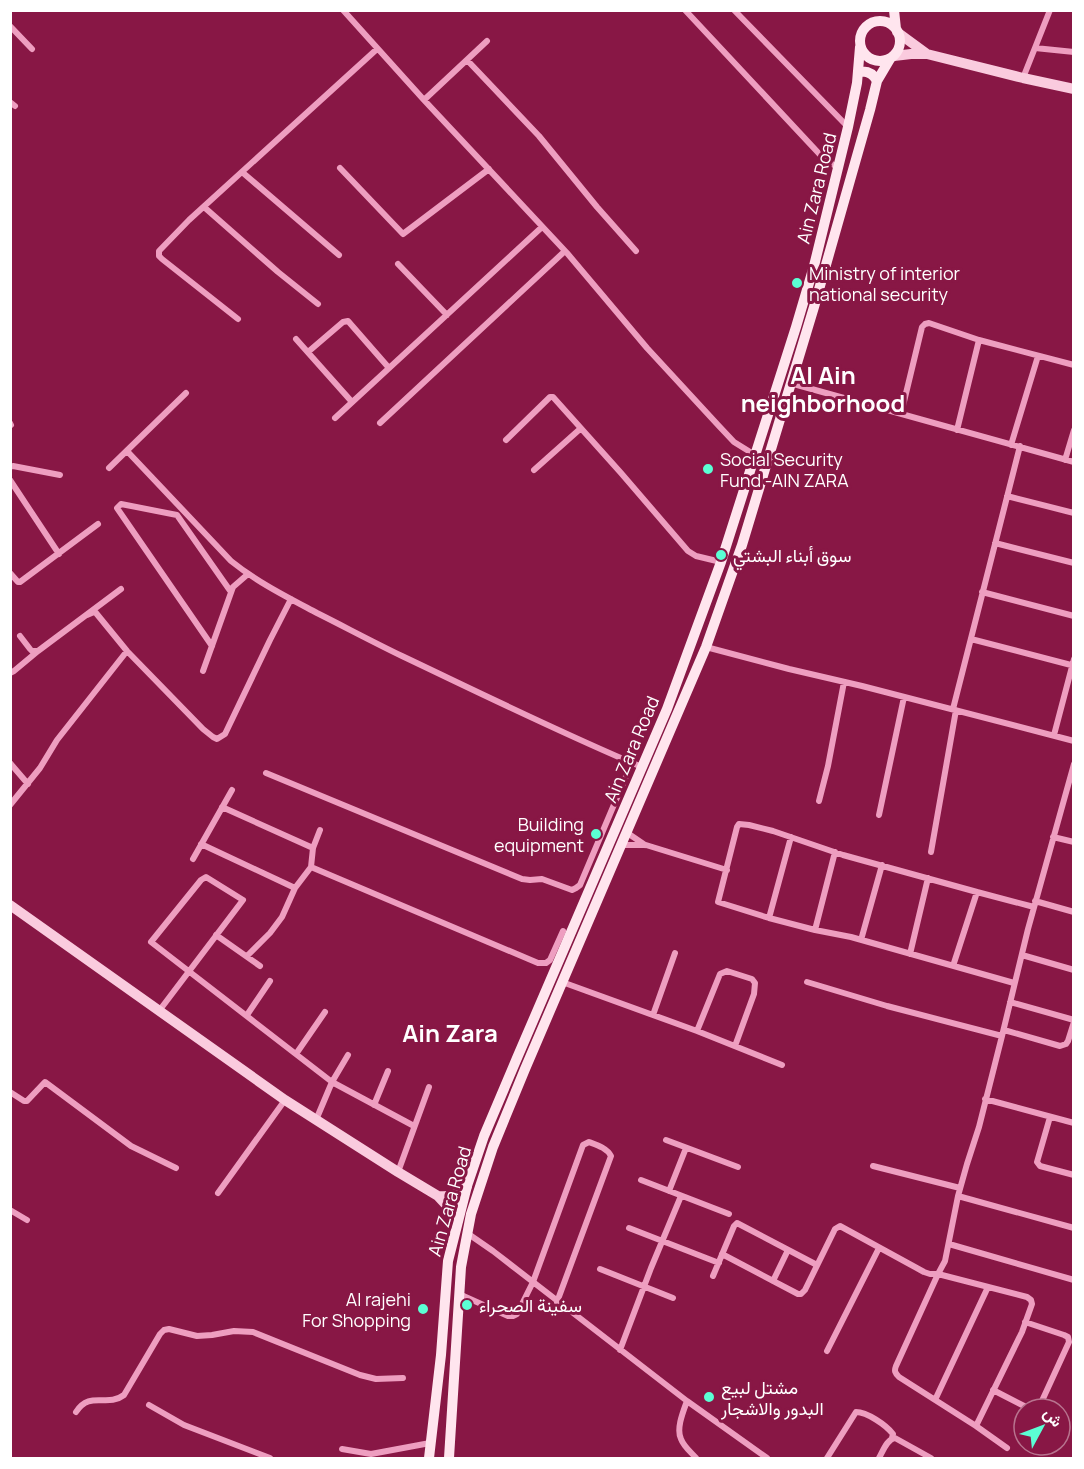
<svg xmlns="http://www.w3.org/2000/svg" width="1084" height="1469" font-family="Manrope,Vazirmatn,sans-serif">
<rect width="100%" height="100%" fill="#881745"/>
<g fill="none" stroke-linecap="round" stroke-linejoin="round">
<!-- street -->
<path stroke="#ee9ec0" stroke-width="6" d="M343,10L424,100L567,253L647,348L718,425L734,442L755,455
M685,10L825,160L839,168
M734,10L848,127
M10,26L32,49
M1035,48L1074,52
M467,60L539,136L597,207L636,251
M1023,78L1050,10
M424,100L487,41
M10,102L15,106
M340,168L403,234L489,169
M242,172L339,255
M204,207L278,272L318,304
M398,264L447,315
M238,319L162,259L159,256V251L189,220L377,49
M296,339L352,402
M308,352L343,322L348,321L389,368
M790,383L1074,462
M901,414L922,327L925,324L929,323L979,340L1074,365
M335,418L542,227
M10,423L11,425
M380,423L565,251
M957,430L979,340
M506,440L550,397H553L621,473L688,551L696,556L721,562
M1011,445L1038,356
M127,451L231,561C257,582 287,597 317,613C345,627 373,642 402,656C482,694 561,733 642,767
M1065,460L1074,430
M10,467L13,466L60,475
M109,468L186,393
M534,470L580,429
M10,480L59,554
M1007,496L1074,513
M995,543L1074,563
M10,573L18,582H20L98,524
M982,592L1074,616
M87,615L94,612L96,613L127,651L203,729L213,737L217,739L225,734L270,640L291,599
M20,636L30,649L32,651H38L121,589
M971,639L1071,665
M212,646L117,508L121,504L177,515L231,592
M706,647L789,669L862,686L1074,741
M203,671L233,587L248,574
M10,673L14,671L38,651
M953,709L1020,446
M1054,735L1074,659
M10,763L28,784
M266,773L522,879L530,880L542,879L572,890L576,888L580,885L632,762
M819,801L828,766L844,682
M10,805L40,768L57,740L127,651
M222,807L313,848
M879,815L904,697
M626,832L645,845
M791,837L769,918L718,902L737,827L739,824L749,825L773,831L843,855L977,892L953,966
M1053,837L1074,842
M201,844L295,888
M621,845H646L727,870
M931,852L956,710
M193,859L232,790
M311,867L538,963H546L550,960L563,931
M977,892L1034,907
M1035,901L1074,912
M769,918L815,930L851,937L1014,983
M815,930L835,852
M216,935L260,966
M861,940L882,865
M910,954L928,878
M1022,955L1074,970
M247,956L270,933L282,917L295,888L311,867L313,848L320,830
M562,982L697,1031L782,1065
M807,982L887,1006L1002,1036
M1010,1002L1074,1020
M159,1011L243,900L206,877L201,880L151,942L332,1082L414,1126
M247,1015L270,981
M653,1015L675,953
M1004,1030L1060,1046L1066,1044L1068,1041L1074,1022
M697,1031L720,974L727,971L752,979L755,983L754,994L735,1046
M296,1054L325,1012
M10,1092L24,1101H27L45,1082L131,1146L176,1168
M985,1099L1074,1123
M374,1105L388,1071
M1050,1117L1037,1162L1040,1166L1074,1175
M316,1120L332,1082L348,1055
M666,1140L738,1167
M873,1166L960,1188
M398,1172L429,1087
M641,1180L729,1214
M669,1191L686,1148
M218,1193L285,1100
M958,1196L1074,1228
M10,1210L27,1220
M629,1228L719,1263
M467,1233L493,1251L687,1401L767,1458
M949,1244L1074,1280
M722,1254L798,1294H801L805,1290L835,1229L840,1226L924,1272L930,1274H938L945,1261L958,1196L967,1164L979,1127L1002,1036L1028,929L1074,764
M600,1269L673,1298
M713,1276L734,1226L737,1223L817,1265
M773,1281L788,1250
M459,1294L508,1316H513L517,1314L533,1282L583,1145L589,1142C597,1145 607,1148 611,1156L557,1302
M1025,1322L1064,1335L1068,1337L1069,1342L1041,1403L1033,1409
M620,1350L651,1268L681,1196
M827,1351L879,1248
M993,1390L1030,1409
M935,1400L988,1287
M687,1401C683,1412 676,1429 681,1439C684,1447 691,1452 696,1458
M149,1405L184,1425L270,1458
M76,1412C90,1390 107,1408 124,1395L160,1334L164,1330L169,1329L197,1336L212,1335L234,1331L253,1332L360,1375L376,1379L403,1378
M976,1426L1022,1332L1032,1304L1031,1300L1027,1297L938,1274L896,1366C894,1371 895,1373 899,1377L976,1426L1007,1448
M342,1449L371,1454L430,1443
M827,1458L856,1412C867,1412 886,1425 893,1434L892,1438
M879,1458C883,1451 887,1439 895,1438L931,1458"/>
<!-- secondary -->
<path stroke="#facbde" stroke-width="10" d="M897,32L927,54
M894,56L911,54H927L1023,78L1074,89
M10,905L285,1100L398,1172L438,1196L451,1210L457,1221
M438,1196C450,1197 458,1195 467,1186"/>
<!-- primary -->
<path stroke="#ffe5ee" stroke-width="10" d="M894,10L896,29
M860 41a20 20 0 1 1 40 0a20 20 0 1 1-40 0Z
M858,72C867,70 873,73 877,81
M429,1458L441,1355L448,1261L467,1186L484,1136L517,1058L667,709L721,562L796,327L814,266L848,127L857,83L860,47
M449,1458L461,1267L471,1214L493,1147L525,1069L706,647L742,545L814,307L870,110L877,81L890,59"/>
</g>
<!-- markers -->
<g fill="#5bffd4" stroke="#881745" stroke-width="2">
<circle cx="797" cy="283" r="6"/>
<circle cx="708" cy="469" r="6"/>
<circle cx="721" cy="555" r="6"/>
<circle cx="596" cy="834" r="6"/>
<circle cx="467" cy="1305" r="6"/>
<circle cx="423" cy="1309" r="6"/>
<circle cx="709" cy="1397" r="6"/>
</g>
<g text-anchor="middle" dominant-baseline="central" stroke-width="6" stroke-linejoin="round" paint-order="stroke">
<!-- street labels -->
<g font-size="18" fill="#fff" stroke="#881745">
<text transform="translate(816 188) rotate(-76)">Ain Zara Road</text>
<text transform="translate(631 749) rotate(-67)">Ain Zara Road</text>
<text transform="translate(449 1201) rotate(-74)">Ain Zara Road</text>
</g>
<!-- poi labels -->
<g font-size="18" fill="#fff" stroke="#881745" text-anchor="start">
<text x="809" y="273">Ministry of interior<tspan x="809" dy="21">national security</tspan></text>
<text x="720" y="459">Social Security<tspan x="720" dy="21">Fund -AIN ZARA</tspan></text>
<text x="733" y="555">سوق أبناء البشتي</text>
<text x="584" y="824" text-anchor="end">Building<tspan x="584" dy="21">equipment</tspan></text>
<text x="411" y="1299" text-anchor="end">Al rajehi<tspan x="411" dy="21">For Shopping</tspan></text>
<text x="479" y="1305">سفينة الصحراء</text>
<text x="721" y="1387">مشتل لبيع<tspan x="721" dy="21">البدور والاشجار</tspan></text>
</g>
<!-- district labels -->
<g font-size="24" font-weight="bold" fill="#fff" stroke="#881745">
<text x="823" y="374">Al Ain<tspan x="823" dy="28">neighborhood</tspan></text>
<text x="450" y="1032">Ain Zara</text>
</g>
</g>
<!-- border -->
<rect width="1084" height="1469" fill="none" stroke="#ffffff" stroke-width="24"/>
<!-- north arrow -->
<g transform="translate(1042 1427) rotate(49)"><circle r="28" fill="#881745" stroke="#b8748f" stroke-width="1.5"/>
<path d="M0-4.5L10 22L0 15L-10 22Z" fill="#5bffd4"/>
<text y="-9" font-size="16" font-weight="bold" text-anchor="middle" fill="#ffffff">ش</text>
</g>
</svg>
